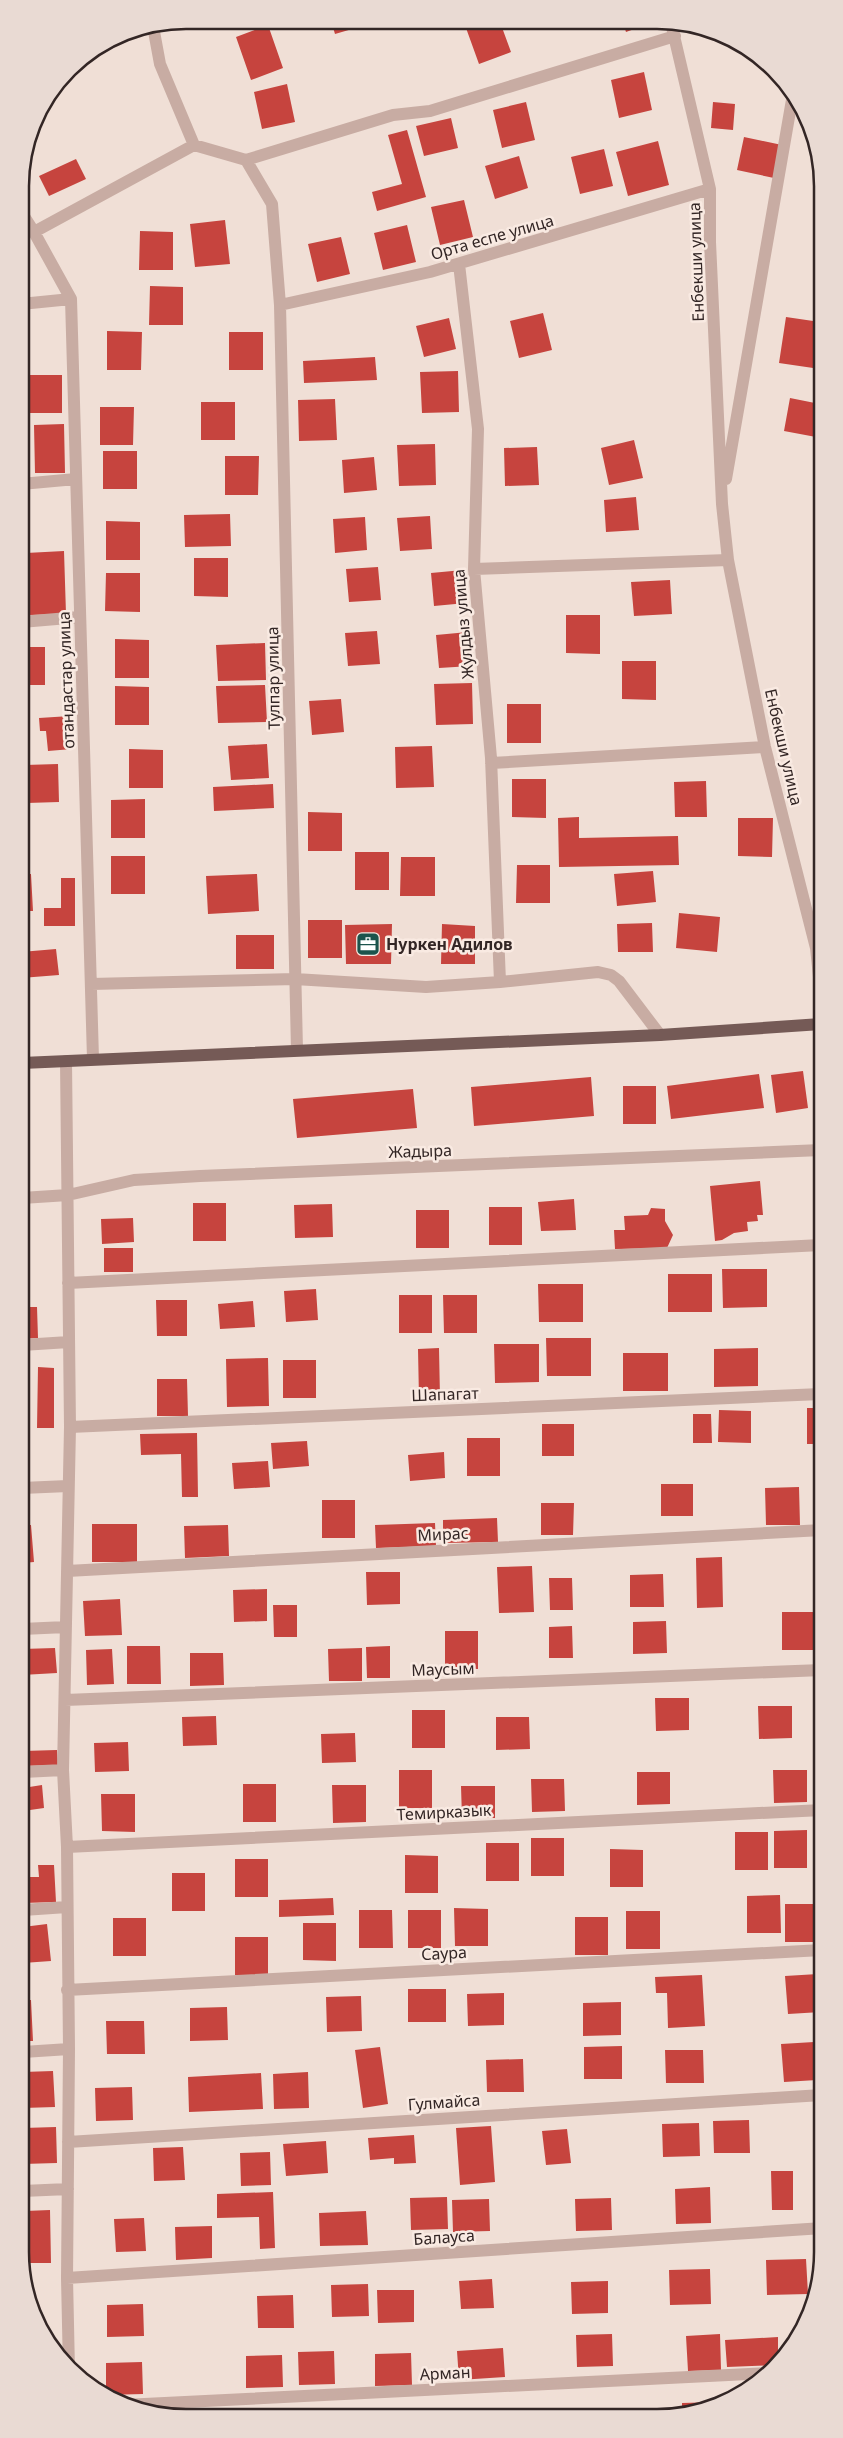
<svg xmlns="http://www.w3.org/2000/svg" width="843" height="2438" font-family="'Noto Sans',sans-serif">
<rect width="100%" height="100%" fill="#f0dfd6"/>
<!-- building -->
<path fill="#c6443e" d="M331,21H357L359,27L335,34Z
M482,22H500L511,52L479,64L466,28Z
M623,23H651L626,32Z
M268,25L283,68L251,80L236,37Z
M644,72L652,110L619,118L611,80Z
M287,84L295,122L262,129L254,92Z
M526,102L535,140L502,148L493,110Z
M713,102L735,104L733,130L711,128Z
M451,118L458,148L424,156L416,126Z
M407,130L426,197L377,211L372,192L402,184L388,135Z
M744,137L782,145L774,178L737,170Z
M658,141L669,185L628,196L616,152Z
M604,149L613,186L580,194L571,157Z
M519,156L528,188L495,199L485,166Z
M76,159L86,179L49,196L39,176Z
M464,200L473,237L440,245L431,207Z
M225,220L230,264L195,267L190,224Z
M407,225L416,262L383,270L374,233Z
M140,231L173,232V270H139Z
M341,237L350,274L317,282L308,244Z
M150,286L183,287V325H149Z
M543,313L552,350L519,358L510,321Z
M786,317L820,322V369L779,363Z
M449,318L456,349L424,357L416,326Z
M107,331L142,332L141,370H107Z
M229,332H263V370H229Z
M375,357L377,380L304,383L303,361Z
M458,371L459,412L422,413L420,372Z
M28,375H62V413H28Z
M790,398L820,404L816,437L784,431Z
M335,399L337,440L299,441L298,400Z
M201,402H235V440H201Z
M100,407H134L133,445H100Z
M64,424L65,473H35L34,425Z
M634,440L643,478L609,485L601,448Z
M435,444L436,485L399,486L397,445Z
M537,447L539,485L505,486L504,448Z
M103,451H137V489H103Z
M225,456H259L258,495H225Z
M374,457L377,490L344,493L342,460Z
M636,497L639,530L606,532L604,500Z
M230,514L231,546L185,547L184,515Z
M430,516L432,549L400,551L397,518Z
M365,517L367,550L335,553L333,519Z
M106,521L140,522V560H106Z
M64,551L66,614L29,615L26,553Z
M194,558H228V597L194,596Z
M378,567L381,600L349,602L346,569Z
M463,570L466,603L434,606L431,573Z
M106,573H140V612L105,611Z
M670,580L672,614L634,616L631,582Z
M566,615H600V654L566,653Z
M377,631L380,664L348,666L345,633Z
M468,632L471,666L439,668L436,635Z
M115,639L149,640V678H115Z
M265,643L266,680L218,681L216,645Z
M21,647H45V685H21Z
M622,661H656V700L622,699Z
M472,683L473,724L436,725L434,684Z
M265,685L267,722L218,723L216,686Z
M115,686L149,687V725H115Z
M341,699L344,732L312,735L309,701Z
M507,704H541V743H507Z
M70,716L72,749L48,751L46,731H40L39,718Z
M267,744L269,778L231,780L228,746Z
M432,746L434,787L396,788L395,747Z
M129,749L163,750V788H129Z
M58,764L59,802L27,803L25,765Z
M512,779H546V818L512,817Z
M706,781L707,817H675L674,782Z
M273,784L274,808L214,811L213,787Z
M145,799V838H111V800Z
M308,812L342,813V851H308Z
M21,816H23V856H21Z
M579,817V838L678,836L679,865L559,867L558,818Z
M738,818H773L772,857L738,856Z
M355,852H389V890H355Z
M111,856H145V894H111Z
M401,857H435V896H400Z
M517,865H550V903H516Z
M653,871L656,902L617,906L614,874Z
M21,874H31L33,911H21Z
M257,874L259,911L208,914L206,876Z
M61,878H75V926H44V908H61Z
M679,913L720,917L717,952L676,948Z
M308,920H342V958H308Z
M652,923L653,952H618L617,924Z
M392,924L391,964H346L345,925Z
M442,924L475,926V964H441Z
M236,935H274V969H236Z
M56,949L59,975L21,978V952Z
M803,1071L808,1108L776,1113L771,1075Z
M759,1074L764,1108L671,1119L667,1086Z
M591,1077L594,1116L474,1126L471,1087Z
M623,1086H656V1124H623Z
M413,1089L417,1128L297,1138L293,1099Z
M760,1181L763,1215H757L758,1221L747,1222L748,1231L734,1233L722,1240L715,1241L710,1186Z
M574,1199L576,1230L541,1231L538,1202Z
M193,1203H226V1241H193Z
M332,1204L333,1237L295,1238L294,1205Z
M489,1207H522V1245H489Z
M651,1208L665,1209V1221L673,1235L667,1248L615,1249L614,1230H625L624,1216L648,1215Z
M416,1210H449V1248H416Z
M133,1218L134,1242L102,1244L101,1219Z
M22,1242H25L26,1273H22Z
M104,1248H133V1272H104Z
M722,1269H767V1307L723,1308Z
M668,1274H712V1312H668Z
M538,1284H583V1322H539Z
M316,1289L318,1320L286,1322L284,1291Z
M399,1295H432V1333H399Z
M443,1295H477V1333H444Z
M156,1300H187V1336H157Z
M253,1301L255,1327L220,1329L218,1304Z
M22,1307H37L38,1338L22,1339Z
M546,1338H591V1376H547Z
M494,1344H539V1382L495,1383Z
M439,1348L440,1398L419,1399L418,1349Z
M758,1348V1386L714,1387V1349Z
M623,1353H668V1391H623Z
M268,1358L269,1406L227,1407L226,1359Z
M283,1360H316V1398H283Z
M38,1367L54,1368V1428H37Z
M157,1379H187L188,1416H157Z
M807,1408H821L822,1444H807Z
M719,1410L751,1411V1443L718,1442Z
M693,1414H711L712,1443H693Z
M542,1424H574V1456H542Z
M26,1431L27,1451H22V1432Z
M197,1433L198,1497H182L181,1454L141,1455L140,1434Z
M467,1438H500V1476H467Z
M307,1441L309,1466L273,1469L271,1443Z
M444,1452L445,1478L410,1481L408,1455Z
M268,1461L270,1487L234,1489L232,1463Z
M661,1484H693V1516H661Z
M799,1487L800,1525H766L765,1488Z
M322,1500H355V1538H322Z
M541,1503H574L573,1535H541Z
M497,1518L498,1542L443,1543V1520Z
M435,1523L436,1546L376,1548L375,1525Z
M92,1524H137V1562H92Z
M22,1525H31L34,1562L22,1563Z
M228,1525L229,1556L185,1558L184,1526Z
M722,1557L723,1607L697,1608L696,1558Z
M532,1566L534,1612L499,1613L497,1567Z
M22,1569L27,1605H22Z
M366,1572H400V1604L367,1605Z
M663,1574L664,1607H630V1575Z
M549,1578H572L573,1610H550Z
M267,1589V1621L234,1622L233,1590Z
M120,1599L122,1635L85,1636L83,1601Z
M273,1605H297V1637H274Z
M782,1612H815L816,1650H782Z
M666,1621L667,1653L633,1654V1622Z
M572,1626L573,1658H549V1627Z
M445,1631H478V1669L445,1668Z
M127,1646H160L161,1684H127Z
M390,1646V1678H367L366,1647Z
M55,1648L57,1673L22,1675V1649Z
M362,1648V1681H329L328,1649Z
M112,1649L114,1684L87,1685L86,1650Z
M190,1653H223L224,1685L190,1686Z
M655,1698H689V1730L656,1731Z
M758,1706H792V1738L759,1739Z
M412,1710H445V1748H412Z
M216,1716L217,1745L183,1746L182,1717Z
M496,1717H529L530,1749L496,1750Z
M355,1733L356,1762L322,1763L321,1734Z
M128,1742L129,1771L95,1772L94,1743Z
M57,1750L58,1765L23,1766V1751Z
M399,1770H432V1808H399Z
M773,1770H807V1802L774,1803Z
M637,1772H670V1804L637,1805Z
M531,1779H564L565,1811L532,1812Z
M243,1784H276V1822H243Z
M42,1785L44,1808L23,1811V1788Z
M332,1785H366V1822L333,1823Z
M461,1786H495V1818H462Z
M101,1794H135V1832L102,1831Z
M807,1830V1868H774V1831Z
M735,1832H768V1870H735Z
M531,1838H564V1876H531Z
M486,1843H519V1881H486Z
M610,1849L643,1850V1887H610Z
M405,1855L438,1856V1893H405Z
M235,1859H268V1897H235Z
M38,1865H54L56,1902L23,1903V1877H39Z
M172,1873H205V1911H172Z
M780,1895L781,1933H747V1896Z
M333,1898L334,1915L279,1917V1900Z
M785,1904H818L819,1942H785Z
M454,1908L488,1909V1946H455Z
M359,1910H392L393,1948H359Z
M408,1910H441V1948H408Z
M626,1911H660V1949H626Z
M575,1917H608V1955H575Z
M113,1918H146V1956H113Z
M303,1923H336V1961L303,1960Z
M47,1924L51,1961L23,1963V1927Z
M235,1937H268V1975H235Z
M818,1974L821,2012L788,2014L785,1976Z
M702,1975L705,2026L668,2028L667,1993H656L655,1977Z
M408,1989H446V2022H408Z
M504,1993V2025L468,2026L467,1994Z
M361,1996L362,2031L327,2032L326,1997Z
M23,2000H31L33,2041H23Z
M621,2002V2035L583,2036V2003Z
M227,2007L228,2040L190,2041V2008Z
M106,2021H144L145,2054H107Z
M814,2042L817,2080L784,2082L781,2044Z
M622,2046V2079H584V2047Z
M380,2047L388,2104L363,2108L355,2050Z
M665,2050H703L704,2083H666Z
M523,2059L524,2092H487L486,2060Z
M53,2071L55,2107L23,2108V2072Z
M308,2072L309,2108L274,2109L273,2074Z
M261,2073L263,2109L189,2112L188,2077Z
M132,2087L133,2120L96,2121L95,2088Z
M749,2120L750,2153H714L713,2121Z
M699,2123L700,2156L663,2157L662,2124Z
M491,2126L495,2182L460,2185L456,2128Z
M56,2127L57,2163L23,2164V2128Z
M567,2129L571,2163L546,2165L542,2131Z
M414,2135L416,2163L394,2164V2158L370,2160L368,2138Z
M326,2141L328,2173L286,2176L283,2144Z
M183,2147L185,2180L154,2181L153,2148Z
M270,2152L271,2185L241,2186L240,2153Z
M771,2171H793V2210H772Z
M710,2187L711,2223L676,2224L675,2189Z
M273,2192L275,2248L260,2249L259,2217L217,2218V2194Z
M447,2197L448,2229L411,2230L410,2198Z
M611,2198L612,2230L576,2231L575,2199Z
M489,2199L490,2231L453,2232L452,2200Z
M50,2210L51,2263H26L25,2211Z
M366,2211L368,2245L320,2246L319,2213Z
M144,2218L146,2251L116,2252L114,2219Z
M212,2226V2258L176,2260L175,2227Z
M806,2259L808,2294L767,2295L766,2260Z
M816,2268H821L817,2287Z
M710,2269L711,2304L670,2305L669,2270Z
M492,2279L494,2308L461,2309L459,2281Z
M608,2281V2313L572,2314L571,2282Z
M368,2284L369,2316L332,2317L331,2285Z
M377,2290H414V2322L378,2323Z
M293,2295L294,2328H258L257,2296Z
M143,2304L144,2336L107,2337V2305Z
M612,2334L613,2366L577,2367L576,2335Z
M720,2334L721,2370L688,2371L686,2336Z
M778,2337V2365L727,2367L725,2340Z
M503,2348L505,2377L459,2380L457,2351Z
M334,2351L335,2384L299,2385L298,2352Z
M411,2353L412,2385L375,2386V2354Z
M282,2355L283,2387L246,2388V2356Z
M142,2362L143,2394L106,2395V2363Z
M718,2402L690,2415H682V2403Z"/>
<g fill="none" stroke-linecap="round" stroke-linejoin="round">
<!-- minor -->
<path stroke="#c8aca3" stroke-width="12" d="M671,23L710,189V242L722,504L728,560L765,747L816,948L821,996
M153,26L160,64L194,145
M246,160L393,115L430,111L675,36
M20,210L34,232
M459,264L478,429L474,569L491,758L500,982
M21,304L71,299
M280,305L430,272L710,189
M726,479L793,94
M21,484L76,479
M474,569L728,560
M21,622L80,617
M491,763L765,747
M91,984L295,979L426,987L500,982L598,972L611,975L619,981L660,1035
M93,1059L71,299L34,232L194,145L246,160L272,204L280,305L297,1050
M66,1061L70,1427L63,1770L67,1847L69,2049L67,2278L69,2370
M22,1198L68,1195L134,1180L200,1176L821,1150
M68,1283L821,1245
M22,1345L69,1342
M70,1427L821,1394
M22,1488L68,1486
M67,1571L822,1530
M22,1629L66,1627
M65,1700L822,1670
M23,1772L63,1770
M67,1847L822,1810
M23,1910L67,1907
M67,1990L822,1950
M23,2052L69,2049
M68,2142L822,2095
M23,2191L68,2189
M67,2278L823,2228
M124,2405L768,2373"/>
<!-- major -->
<path stroke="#755a56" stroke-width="12" d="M22,1063L660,1035L821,1024"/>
</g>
<!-- icons -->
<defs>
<g id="office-square" transform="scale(1.25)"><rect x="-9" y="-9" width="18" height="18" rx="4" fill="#1b544c" stroke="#f9eae2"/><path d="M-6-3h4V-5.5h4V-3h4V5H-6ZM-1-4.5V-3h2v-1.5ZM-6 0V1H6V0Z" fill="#fff"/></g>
</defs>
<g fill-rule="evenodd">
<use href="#office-square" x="368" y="944"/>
</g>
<g text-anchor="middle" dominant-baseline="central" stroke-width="5" stroke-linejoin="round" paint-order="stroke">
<!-- street labels -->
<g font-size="16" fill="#332625" stroke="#f9eae2">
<text transform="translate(492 237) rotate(-16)">Орта еспе улица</text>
<text transform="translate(696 262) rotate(-92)">Енбекши улица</text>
<text transform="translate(463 624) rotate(-95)">Жулдыз улица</text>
<text transform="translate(273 678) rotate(-91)">Тулпар улица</text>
<text transform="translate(66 680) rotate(-92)">отандастар улица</text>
<text transform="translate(784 747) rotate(77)">Енбекши улица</text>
<text transform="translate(420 1151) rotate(-2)">Жадыра</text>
<text transform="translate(445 1394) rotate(-2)">Шапагат</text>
<text transform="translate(443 1534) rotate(-3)">Мирас</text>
<text transform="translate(443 1669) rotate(-2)">Маусым</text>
<text transform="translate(444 1812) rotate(-3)">Темирказык</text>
<text transform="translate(444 1953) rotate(-3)">Саура</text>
<text transform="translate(444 2102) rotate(-4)">Гулмайса</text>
<text transform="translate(444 2237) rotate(-4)">Балауса</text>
<text transform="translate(445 2373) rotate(-3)">Арман</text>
</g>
<!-- poi labels -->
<g font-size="16" font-weight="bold" fill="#332625" stroke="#f9eae2" text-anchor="start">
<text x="386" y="944">Нуркен Адилов</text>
</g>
</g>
<!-- crop -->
<path d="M0 0H843V2438H0ZM186 29H657A157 157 0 0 1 814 186V2252A157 157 0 0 1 657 2409H186A157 157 0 0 1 29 2252V186A157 157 0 0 1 186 29Z" fill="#e9dad3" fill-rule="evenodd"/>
<path fill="none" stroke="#332625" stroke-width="2.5" d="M186 29H657A157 157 0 0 1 814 186V2252A157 157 0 0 1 657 2409H186A157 157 0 0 1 29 2252V186A157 157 0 0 1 186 29Z"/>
</svg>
